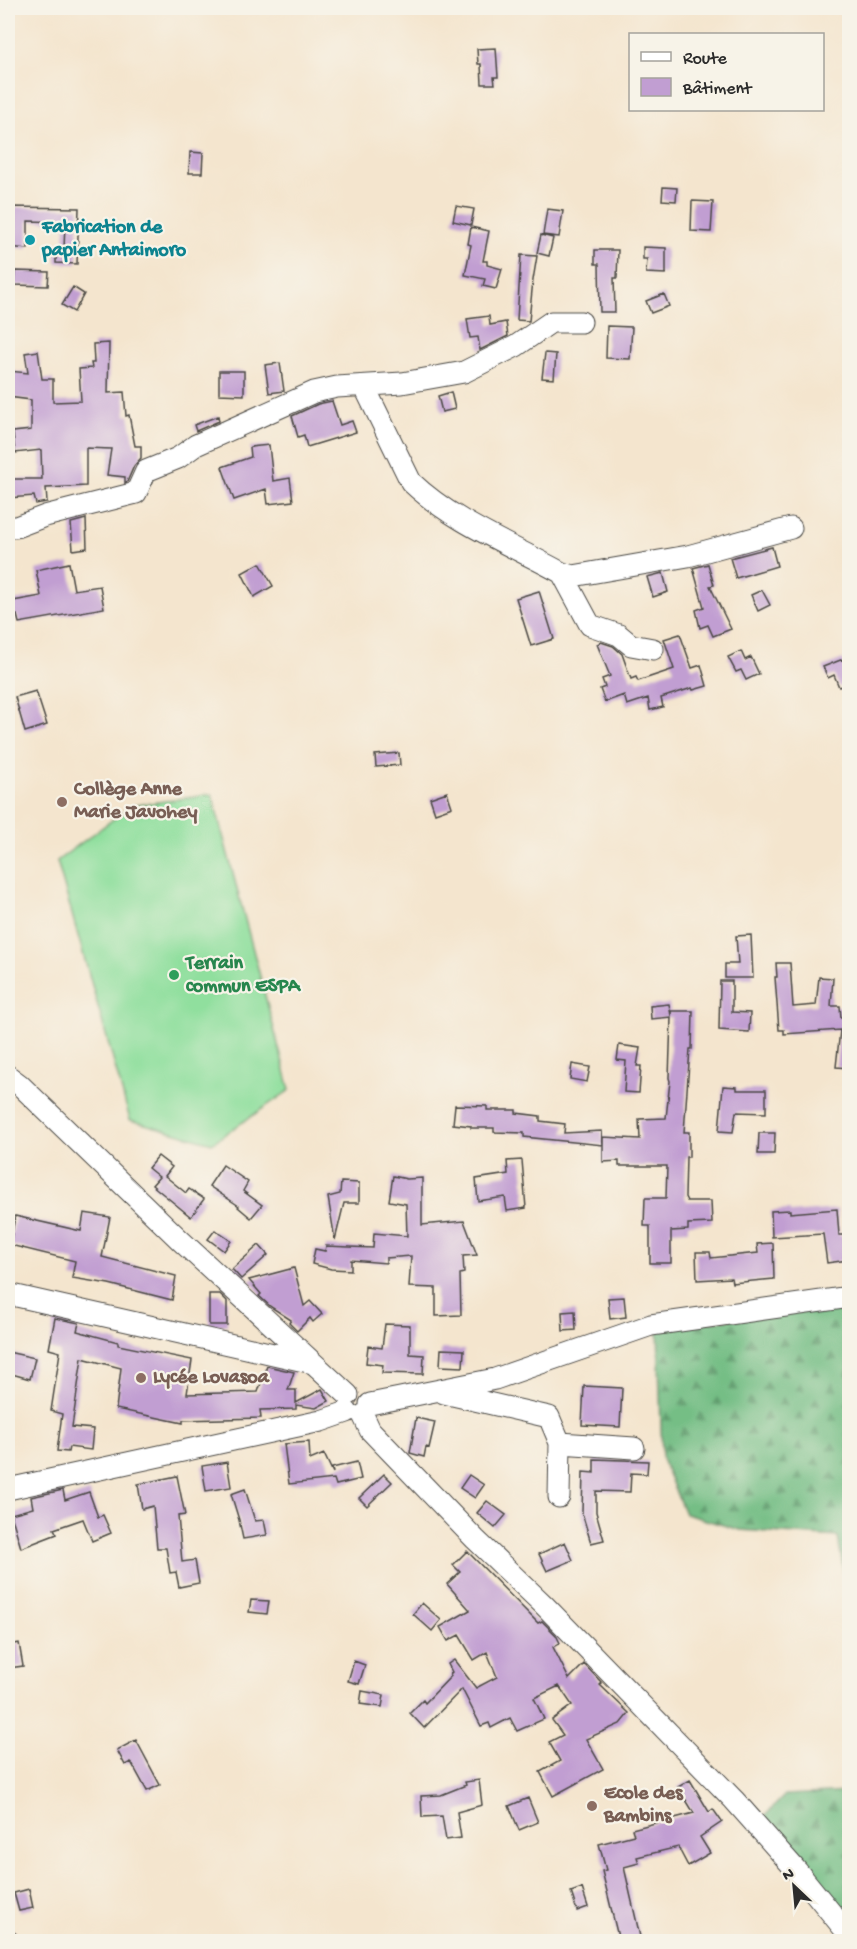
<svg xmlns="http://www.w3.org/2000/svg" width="857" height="1949" font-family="'Gochi Hand',sans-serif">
<defs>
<pattern id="forest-firs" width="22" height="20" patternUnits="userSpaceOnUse" patternTransform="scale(1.5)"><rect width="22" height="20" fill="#74be85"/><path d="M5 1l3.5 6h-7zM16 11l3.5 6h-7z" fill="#5f9b6d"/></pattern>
</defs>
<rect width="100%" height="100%" fill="#f7f3e8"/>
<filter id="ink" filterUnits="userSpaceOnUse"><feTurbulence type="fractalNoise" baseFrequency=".0167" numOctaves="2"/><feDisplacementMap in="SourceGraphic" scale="12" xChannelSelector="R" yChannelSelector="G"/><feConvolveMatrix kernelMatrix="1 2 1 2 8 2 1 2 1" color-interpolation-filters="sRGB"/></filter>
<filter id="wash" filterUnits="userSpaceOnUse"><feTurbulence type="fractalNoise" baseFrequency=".008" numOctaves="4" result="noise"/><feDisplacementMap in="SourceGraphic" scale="24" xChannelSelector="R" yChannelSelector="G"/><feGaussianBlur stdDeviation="1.35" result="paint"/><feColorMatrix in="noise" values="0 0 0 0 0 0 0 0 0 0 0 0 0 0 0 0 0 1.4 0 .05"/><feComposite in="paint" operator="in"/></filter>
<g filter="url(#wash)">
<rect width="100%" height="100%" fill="#f4e5ce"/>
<!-- forest -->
<path fill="url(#forest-firs)" stroke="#507458" stroke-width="1.5" d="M849,1303V1607L838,1537L740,1530L685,1514L662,1459L658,1329Z
M849,1792V1915L759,1822L785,1795Z"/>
<!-- garden -->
<path fill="#90df9e" stroke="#5e8564" stroke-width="1.5" d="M212,794L290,1090L212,1143L130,1120L57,861L131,806Z"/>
<g id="blocks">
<!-- building -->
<path fill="#c19ed2" d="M496,48L498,77H494L495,84H482L481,64H478L477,49Z
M190,152L203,153L202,173H189Z
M663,187L677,188L676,201L662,200Z
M692,201L713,202L711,232L691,231Z
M456,206L474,209L471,225L453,221Z
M8,207L79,208L77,264L56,263V250H64L65,222L28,221V249L8,247Z
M547,209L563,211L559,237L543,235Z
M471,227L489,231L483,261H487V265L502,269L496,289L483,286L485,279L465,275L471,245L468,244Z
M541,235L553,238L549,256L537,253Z
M643,247L666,248V274L646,273L647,259H643Z
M595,250H618L617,278H614L615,312H600L599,264H595Z
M521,255L537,256L533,280L529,321L517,320Z
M15,271L49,272L48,286L14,285Z
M73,287L84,294L74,312L62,305Z
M664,294L669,306L651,313L646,301Z
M489,316L490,325L506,322L508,336L480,350L478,337L470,338L467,319Z
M607,326L632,327L630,359L606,358Z
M109,343L108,393L124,392L126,416L129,415L135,446H141V458L134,466L127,482L125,483V477L107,475L111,449L86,448V486L46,488L47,502L36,504L34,496L8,498V479H42L41,450L15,453L13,432L31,430V400L8,397L9,371L28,373L25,353L38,351L42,379H53V402L81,401L79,369L92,368L91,363H94L93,344Z
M545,353L556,354L554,379L542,378Z
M280,363L284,391L269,393L265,365Z
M219,371H244V395L219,394Z
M451,392L455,409L442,412L438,396Z
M332,401L340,425L352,421L356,432L307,447L304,435L298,437L292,416L318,404Z
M218,416L219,421L196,431L194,425Z
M269,445L273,481L290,478L293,501L268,504L266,489L234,500L222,467L251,457L250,447Z
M86,519L87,548L73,550L71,523Z
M772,547L777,566L736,578L730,558Z
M69,563L74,590L100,586L104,608L19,623L17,615L8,617V602L41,596L36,570Z
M260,563L273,586L254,597L242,573Z
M708,564L714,585L710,586L731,629L713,636L708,625L700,628L696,610L704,607L693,568Z
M663,573L668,592L653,597L647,577Z
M762,590L770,605L758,611L751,595Z
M539,591L554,639L531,646L516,598Z
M680,634L692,668L701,665L707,686L693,690L692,688L661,698L663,707L650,710L648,698L627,705L624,695L605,702L600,689L605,687L602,679L610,676L597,644L601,642L613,646L622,654L631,679L636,677L638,681L674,669L664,639Z
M741,651L745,660L751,657L759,674L746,680L741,670L736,672L728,657Z
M843,659L849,675V683L839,687L834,675L828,678L823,667Z
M36,691L47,725L25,732L15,697Z
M399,753L400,765L376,767L375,755Z
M447,792L452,807L435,813L430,798Z
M751,935L753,978H725V964H738L736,936Z
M776,963H790L793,1007L816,1005L819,977L833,978L831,1006H840L841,1018L849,1014V1068L836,1067L840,1030L784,1034V1030H779L775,977H777Z
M720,981H732V1012L750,1013L749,1032L719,1030Z
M669,1004L671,1016V1011H693L692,1049H690L684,1132H689V1157H686L685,1197L687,1201H711L712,1223L688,1224V1230L671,1231V1263H650V1226H644L645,1198H666L667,1166H619V1161L603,1162V1137L640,1139L639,1119L666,1118L670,1081L669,1078L671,1017L651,1019L650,1006Z
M619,1045L640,1048L637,1066H641L639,1093L624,1092L626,1061L617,1060Z
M572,1064L590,1067L587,1082L570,1079Z
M723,1086L737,1087V1090H766V1113L736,1112L733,1132L719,1131Z
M455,1105L487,1106V1110H516V1113L540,1116V1121L565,1124L564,1133L602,1131L603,1145L524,1137V1133L494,1132V1128H471V1126L453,1124Z
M759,1133H775L774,1154H758Z
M158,1156L172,1167L165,1176L186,1193L189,1189L204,1199L191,1217L152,1185L159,1177L148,1168Z
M522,1160L526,1208L507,1211L505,1197L478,1201L476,1179L508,1174L507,1161Z
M223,1165L248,1182L243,1191L262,1205L251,1218L238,1207L239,1206L209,1186Z
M393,1176L407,1179L422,1178V1225L464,1221L477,1255L463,1256L464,1273L460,1274L461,1315L436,1316V1288L409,1287L411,1256L386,1258V1263L351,1260V1270L331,1269L312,1264L315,1249L325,1251L326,1246L373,1248L374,1233L407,1236L406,1204L389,1201Z
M341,1182L359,1183V1203H344L335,1240L328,1197L340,1194Z
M837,1209L839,1235H845L848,1260L827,1263L823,1234L772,1237L771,1211L790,1210V1213Z
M84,1213L110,1217L102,1257L176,1276L172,1300L109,1284L72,1278L75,1261L10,1245L15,1216L81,1231Z
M215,1230L231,1241L224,1251L208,1239Z
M773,1243L774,1279L732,1283L731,1278L697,1280L696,1252H710L711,1258L758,1253L757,1244Z
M259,1245L268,1255L241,1279L232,1269Z
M294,1268L304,1306L310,1301L322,1314L313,1322L310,1318L297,1331L289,1323L291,1320L271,1307L259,1296L261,1294L249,1280Z
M209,1294H220L227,1301V1325H209Z
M624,1297L626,1317L610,1319L608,1298Z
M575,1311L576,1330L563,1331L562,1312Z
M55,1318L79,1323L77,1331L118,1342V1345L192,1360L187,1394L258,1392L267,1366L294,1372L288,1390H296V1403L322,1389L329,1401L316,1408L296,1405V1409L260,1410L261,1418L183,1420V1423L116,1409L121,1368L82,1358L72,1427L93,1429L91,1450L69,1447L68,1452L57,1451L62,1414L51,1411L60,1352L49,1349Z
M385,1324L410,1325V1354L424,1355L423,1374L382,1373L383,1365L366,1363L368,1346L382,1348Z
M441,1349L464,1350L463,1367L440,1366Z
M8,1352L35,1358L30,1379L8,1373Z
M584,1386L622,1388L620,1427L582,1425Z
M416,1418L435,1422L429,1448L426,1447L424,1457L410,1453Z
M309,1442L310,1460L324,1454L333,1473L332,1468L357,1462L361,1479L336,1485L334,1479L289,1484L284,1444Z
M594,1459L648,1461L647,1474L631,1473L630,1492L596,1491V1512L604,1540L591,1543L582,1513L583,1472L594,1473Z
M227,1462L231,1487L206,1491L202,1466Z
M384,1474L392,1482L367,1506L359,1498Z
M469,1475L484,1485L475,1498L460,1488Z
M177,1476L185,1515L178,1516L182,1562L195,1560L199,1583L179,1587L176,1572L170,1573L166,1548H157L153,1506L142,1509L138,1484Z
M245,1489L255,1521L264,1520L267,1535L243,1539L239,1520L231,1494Z
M63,1490L65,1500L89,1492L98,1517L103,1515L111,1533L92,1541L83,1519L54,1529L57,1534L21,1548L11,1514L33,1508L31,1497Z
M487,1501L506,1515L495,1528L477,1513Z
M565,1542L573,1560L547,1571L539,1554Z
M467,1551L538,1623L542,1621L556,1635L560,1643L553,1647L569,1679L584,1664L602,1683L600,1685L629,1713L620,1724L586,1739L603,1769L553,1796L540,1772L560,1761L549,1742L563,1735L552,1720L572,1705L559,1686L534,1698L544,1719L517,1731L510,1718L491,1728L489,1723L481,1726L462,1689L424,1728L410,1713L423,1700L425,1703L451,1676L450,1674L452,1672L448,1664L454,1660L476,1688L497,1677L487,1652L474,1660L459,1635L448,1641L440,1627L470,1610L447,1584L460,1572L453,1565Z
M251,1600L269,1601L267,1614L249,1612Z
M422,1603L441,1620L432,1631L413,1614Z
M19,1643L23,1666L9,1668L8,1645Z
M354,1661L365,1665L359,1684L348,1681Z
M362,1691L384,1695L382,1707L360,1704Z
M136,1740L160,1785L147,1791L131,1762L125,1765L117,1750Z
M479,1780L482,1805L457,1812L461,1838L446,1840L442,1816L422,1817L421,1796L441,1795L466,1785L465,1782Z
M690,1780L709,1812L713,1809L722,1822L700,1837L710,1853L688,1866L678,1847L637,1857L639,1863L624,1867L641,1941H619L602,1871L606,1870L599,1844L634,1835L632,1829L694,1813L678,1787Z
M528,1798L538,1822L519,1830L509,1806Z
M582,1888L588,1907L577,1911L571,1892Z
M29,1889L33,1908L19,1911L14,1893Z"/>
</g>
</g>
<g filter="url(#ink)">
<use href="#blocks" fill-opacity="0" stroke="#494743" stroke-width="1.5"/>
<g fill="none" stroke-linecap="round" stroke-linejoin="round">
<!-- minor casing -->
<g stroke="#494743" stroke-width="23">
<path id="minor" d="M364,386L411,482C454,523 510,544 562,573L573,576L688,556L791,528
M8,527H16L45,516L136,493L146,471L178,458L196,445L314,392L337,387L402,383L464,372L516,346L551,322H581
M562,573L590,625L619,635L631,645L653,649
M8,1076L20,1085L180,1240L348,1395
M8,1294L313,1363
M444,1393L549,1417L560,1443L634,1448
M370,1404L495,1379L651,1325L850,1297
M363,1415L370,1430L475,1539L544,1605L734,1800L797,1871L850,1936
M8,1489L321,1421L347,1412
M559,1497L560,1443
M8,1941V1942"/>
</g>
<!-- minor -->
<use href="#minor" stroke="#fff" stroke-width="21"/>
</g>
</g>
<!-- markers -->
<circle fill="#0f9aa8" stroke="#f7f3e8" stroke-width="2" cx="30" cy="240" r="6"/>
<g fill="#8d6e63" stroke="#f7f3e8" stroke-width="2">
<circle cx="62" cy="802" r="6"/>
<circle cx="141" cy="1378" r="6"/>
<circle cx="592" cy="1806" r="6"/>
</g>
<circle fill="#2e9e5b" stroke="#f7f3e8" stroke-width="2" cx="174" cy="975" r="6"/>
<g text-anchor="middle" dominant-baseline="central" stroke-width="4.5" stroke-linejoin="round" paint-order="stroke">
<!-- culture labels -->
<g font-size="20" font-weight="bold" fill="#0d838f" stroke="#f7f3e8" text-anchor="start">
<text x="42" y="228">Fabrication de<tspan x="42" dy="23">papier Antaimoro</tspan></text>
</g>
<!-- education labels -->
<g font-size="20" font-weight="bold" fill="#785e54" stroke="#f7f3e8" text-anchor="start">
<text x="74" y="790">Collège Anne<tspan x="74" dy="23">Marie Javohey</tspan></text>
<text x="153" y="1378">Lycée Lovasoa</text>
<text x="604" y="1794">Ecole des<tspan x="604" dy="23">Bambins</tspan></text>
</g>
<!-- leisure labels -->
<g font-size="20" font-weight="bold" fill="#27864d" stroke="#f7f3e8" text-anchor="start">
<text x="186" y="964">Terrain<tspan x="186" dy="23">commun ESPA</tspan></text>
</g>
</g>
<!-- margin -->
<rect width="857" height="1949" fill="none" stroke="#f7f3e8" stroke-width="30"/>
<!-- legend -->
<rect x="629" y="33" width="195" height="78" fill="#f7f3e8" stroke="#a5a39c" stroke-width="1.5"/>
<rect x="641" y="52" width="30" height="9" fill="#ffffff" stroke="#a5a39c" stroke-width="1.5"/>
<text x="683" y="63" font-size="18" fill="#2b2b2b">Route</text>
<rect x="641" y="78" width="30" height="18" fill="#c19ed2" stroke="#a5a39c" stroke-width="1.5"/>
<text x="683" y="93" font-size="18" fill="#2b2b2b">Bâtiment</text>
<!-- north arrow -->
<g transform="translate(794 1886) rotate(334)" stroke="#f7f3e8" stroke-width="4.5" paint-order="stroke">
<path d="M0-4.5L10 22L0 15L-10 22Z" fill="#2b2b2b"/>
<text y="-9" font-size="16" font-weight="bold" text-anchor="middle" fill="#2b2b2b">N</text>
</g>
</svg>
